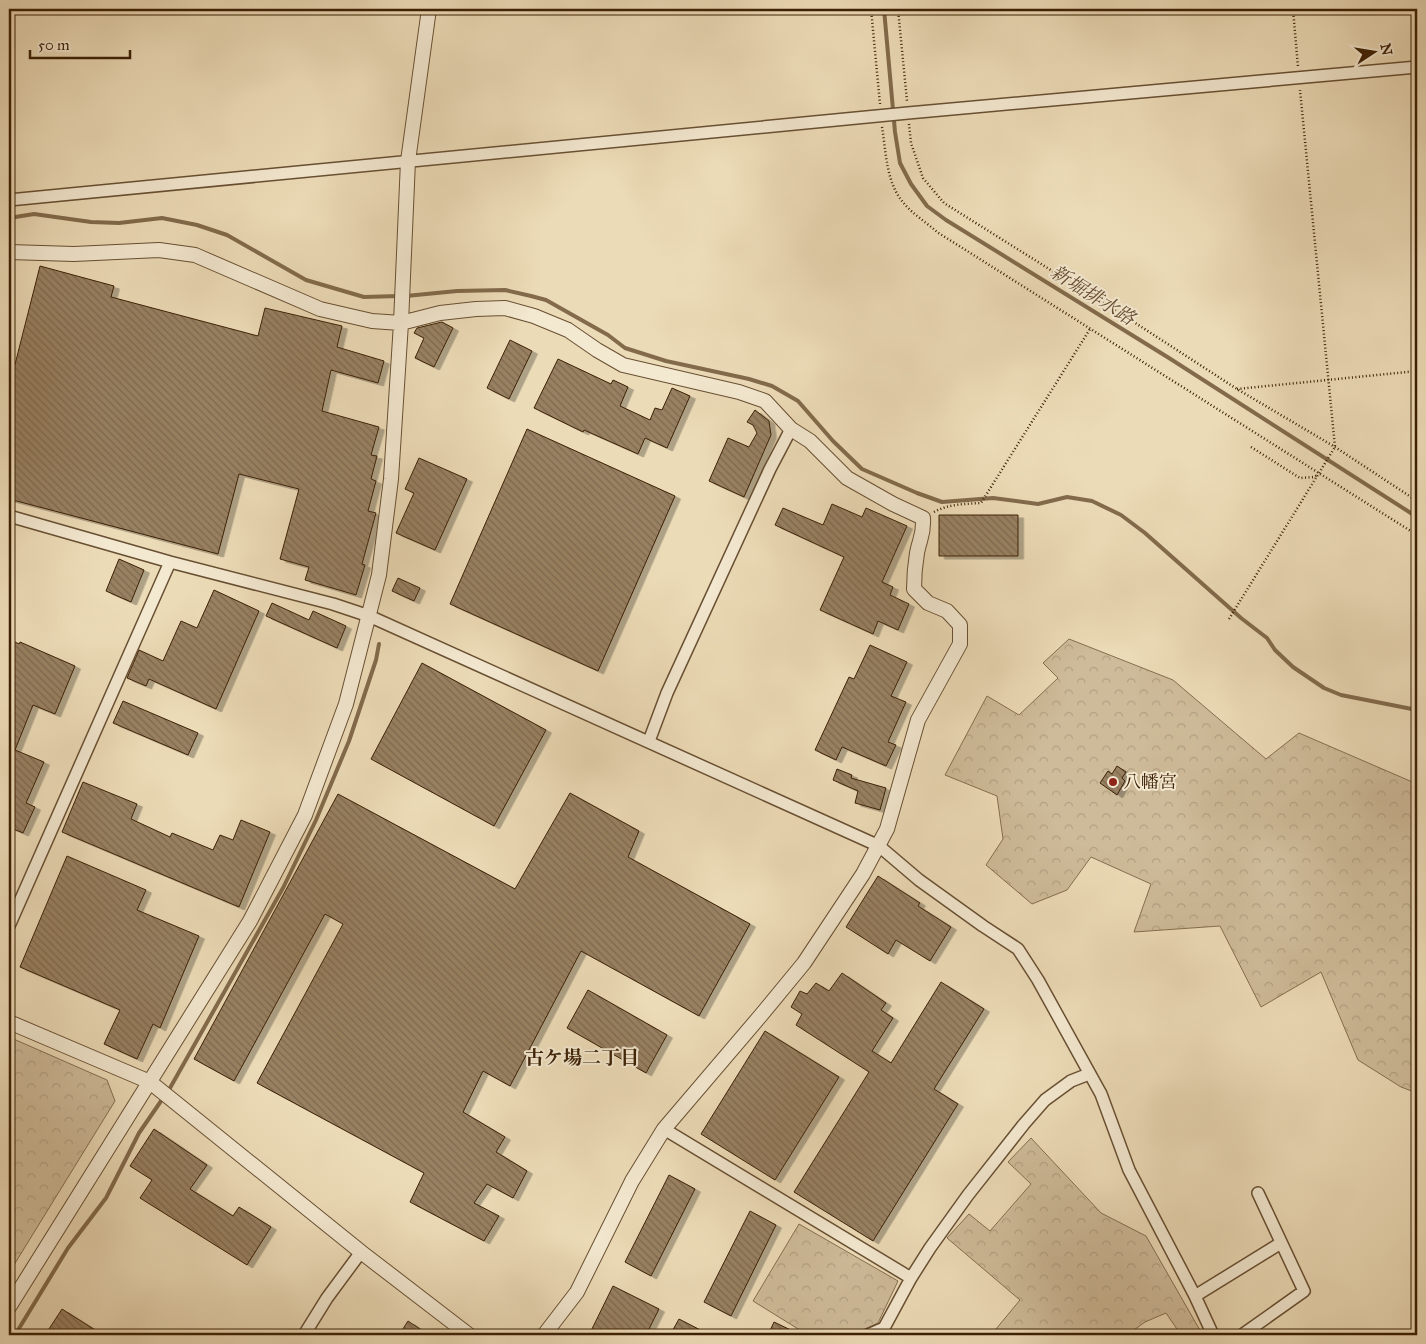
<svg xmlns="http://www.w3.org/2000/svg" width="1426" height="1344" font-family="'IM FELL Great Primer','Noto Serif JP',serif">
<defs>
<pattern id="forest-crowns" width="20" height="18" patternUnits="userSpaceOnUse" patternTransform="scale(1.25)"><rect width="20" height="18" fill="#cebb99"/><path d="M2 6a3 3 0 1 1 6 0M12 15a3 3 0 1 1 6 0" fill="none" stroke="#b2a082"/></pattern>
<pattern id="building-back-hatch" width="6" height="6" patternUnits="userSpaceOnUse" patternTransform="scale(1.25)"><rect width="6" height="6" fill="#988162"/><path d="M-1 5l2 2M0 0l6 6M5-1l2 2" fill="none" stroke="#7d694f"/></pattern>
<filter id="shadow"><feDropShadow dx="5.5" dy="3" stdDeviation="0" flood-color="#0004"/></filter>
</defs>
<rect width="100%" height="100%" fill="#ecdbb7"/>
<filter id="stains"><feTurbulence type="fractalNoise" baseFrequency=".004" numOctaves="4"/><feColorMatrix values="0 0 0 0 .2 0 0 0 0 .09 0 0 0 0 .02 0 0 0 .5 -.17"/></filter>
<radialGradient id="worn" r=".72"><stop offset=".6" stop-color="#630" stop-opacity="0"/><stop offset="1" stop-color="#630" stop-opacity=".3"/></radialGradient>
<!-- forest -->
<path fill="url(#forest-crowns)" stroke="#856e4f" d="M1069,639L1173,680L1266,759L1299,733L1417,784V1093L1401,1087L1358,1060L1321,972L1261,1007L1220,926L1134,932L1151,884L1091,857L1067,890L1032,904L986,865L1003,839L997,796L945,775L987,696L1019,715L1058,678L1043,663Z
M9,1037L107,1080L115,1101L9,1273Z
M1031,1138L1101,1213L1146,1236L1201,1332L1181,1335L1166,1313L1145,1322L1127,1335L1113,1333L1111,1335H991L1020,1300L947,1238L969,1214L990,1231L1031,1184L1008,1162Z
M799,1224L898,1281L878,1323L852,1335H803V1332L753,1301Z"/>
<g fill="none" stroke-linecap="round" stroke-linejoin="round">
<!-- stream -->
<path stroke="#826a4b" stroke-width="4" d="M884,9L895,132L900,163L911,184L927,206L946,220L1169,358L1417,517
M9,218L34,214L91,222L119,223L162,218L197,225L227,235L306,280L364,297L399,296
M406,296L457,291L505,290L531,296L546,300L608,335L625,348L666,361L749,379L772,386L798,401L833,441L862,469L917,493L942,502L993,498L1038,504L1067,497L1092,501L1121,515L1145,533L1241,618L1267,638L1275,650L1293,667L1324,688L1341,695L1417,710
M15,1335L68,1248L106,1198L139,1133L170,1088L283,888L316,820L349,741L376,660L379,644"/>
</g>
<!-- building -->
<path fill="url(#building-back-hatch)" stroke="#3c2005" filter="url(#shadow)" d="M40,266L114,286L111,297L258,336L265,308L342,326L337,347L384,361L378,383L331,370L322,411L379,427L371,455L377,456L371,479L376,481L368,511L376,513L362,564L365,565L356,595L305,580L309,567L280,559L299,489L239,474L218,554L9,499V388Z
M442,322L453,328L434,367L415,358L424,338L414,333L417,328Z
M510,340L532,351L509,399L487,388Z
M558,359L611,384L613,380L628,387L620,406L650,420L655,408L662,410L672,388L690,396L667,448L645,438L638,454L584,430L583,432L534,408Z
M755,410L769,421L771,435L744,497L709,481L728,438L749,447L757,433L753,425L747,422Z
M527,429L675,496L598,671L450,604Z
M419,458L467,479L435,550L396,533L414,493L405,489Z
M832,504L862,517L866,508L907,526L882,582L893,587L890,595L909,604L898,630L878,621L873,634L820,610L844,557L775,525L783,508L823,525Z
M939,515H1018V556H939Z
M119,559L144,570L131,602L106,591Z
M398,578L420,588L414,601L392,591Z
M214,590L259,611L216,709L149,679L146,686L127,678L139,650L163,661L181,621L197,628Z
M272,603L309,620L313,611L346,626L337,648L266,616Z
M9,639L19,644L20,642L75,666L55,714L33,705L15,750L44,762L26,803L35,807L23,833L9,827Z
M870,645L907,662L891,696L906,702L888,742L896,745L886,766L842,747L836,760L815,750L849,677L854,679Z
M422,663L546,730L494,826L371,759Z
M123,701L198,733L188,755L113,723Z
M1117,766L1126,772L1122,778L1125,781L1117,795L1100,783L1108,771L1112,774Z
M837,769L852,775L851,778L886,788L880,810L855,803L858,791L833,780Z
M83,782L137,804L131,819L170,837L172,833L213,850L220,835L233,840L241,820L270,832L239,907L62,832Z
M570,793L639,831L628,857L750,924L699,1016L581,951L510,1086L483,1071L463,1112L505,1137L496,1152L527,1171L513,1198L487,1184L474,1203L499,1216L484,1241L410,1202L424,1173L257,1083L343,924L325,914L234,1081L194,1059L338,794L515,889Z
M67,856L146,890L137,910L199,936L160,1028L153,1024L137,1059L104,1044L120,1010L20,967Z
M878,876L920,903L918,906L951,927L930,961L896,940L888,954L846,927Z
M842,973L886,1003L881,1010L893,1018L872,1051L891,1063L941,982L984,1009L934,1089L958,1104L873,1241L794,1192L869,1072L796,1025L802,1014L791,1007L800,991L807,994L816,983L829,991Z
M588,990L667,1035L646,1073L567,1028Z
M765,1031L839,1077L775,1180L701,1134Z
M154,1129L207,1165L190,1189L233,1216L239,1207L271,1227L247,1265L140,1198L152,1180L130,1166Z
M669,1175L695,1189L651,1276L625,1262Z
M750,1211L776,1225L731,1316L704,1302Z
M613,1286L659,1309L646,1335H589Z
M62,1309L103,1335H45Z
M679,1319L710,1335H670Z
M408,1321L429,1335H399Z
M774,1322L801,1335H768Z"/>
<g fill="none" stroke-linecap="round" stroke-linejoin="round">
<!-- minor casing -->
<g stroke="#684f32" stroke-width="14">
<path id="minor" d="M9,200L908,113L1417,67
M9,516L170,562L333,604L369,616L879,846L919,880L983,926L1018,949L1038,980L1101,1094L1129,1170L1195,1296L1213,1335
M649,741L667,693L770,469L791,429
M9,926L170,562
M664,1129L911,1278
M1195,1296L1281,1243
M304,1335L327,1298L361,1252
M868,1335L884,1328L911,1278L930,1248L968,1195L1024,1124L1045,1100L1071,1081L1089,1074
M1242,1335L1304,1291L1258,1193
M1416,1335L1417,1334"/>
</g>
<!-- tertiary casing -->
<g stroke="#684f32" stroke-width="16">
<path id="tertiary" d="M9,252L74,254L159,250L195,255L320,309L372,321L401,323L440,313L476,309L505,308L534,316L568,330L597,350L623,365L739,392L765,401L791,429L810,441L847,478L893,504L923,518C924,535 920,537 917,553C915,565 914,576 914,589L928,603L947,611L960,625V644L918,720L887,829L863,874L804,963L762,1014L664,1129L632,1181L577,1292L544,1335
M9,1022L150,1082L361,1252L469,1335
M9,1307L250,921L305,815L346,704L379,575L391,479L401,323L408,161L429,9"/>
</g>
<!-- path -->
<path stroke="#3c2005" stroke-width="2.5" stroke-dasharray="1 2.5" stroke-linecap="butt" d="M871,9L880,104
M898,9L907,101
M1293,9L1298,67
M909,124L911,143L923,178L944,203L1140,326L1237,389L1335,447L1417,501
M882,127C886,151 886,181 902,201C911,213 926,222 937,232L1417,535
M1237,389L1417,371
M1251,447L1300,478L1314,477L1318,475
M934,512C948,504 965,504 981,503L1090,329
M1229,619L1335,447L1300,90"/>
<!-- minor -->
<use href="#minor" stroke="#f3e8d0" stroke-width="11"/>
<!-- tertiary -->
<use href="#tertiary" stroke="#f3e8d0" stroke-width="14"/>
</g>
<!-- markers -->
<circle fill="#8f2418" stroke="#f3e8d0" stroke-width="2" cx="1113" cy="782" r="5"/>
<g text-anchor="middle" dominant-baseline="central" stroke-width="4" stroke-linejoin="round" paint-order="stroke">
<!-- poi labels -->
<g font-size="18" fill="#3c2005" stroke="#f3e8d0" text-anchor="start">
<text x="1123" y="782">八幡宮</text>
</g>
<!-- water labels -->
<g font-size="19" font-style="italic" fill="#654b2e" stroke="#f3e8d0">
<text transform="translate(1093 295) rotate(32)">新堀排水路</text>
</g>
<!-- neighbourhood labels -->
<g font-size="19" font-weight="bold" fill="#3c2005" stroke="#f3e8d0">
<text x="582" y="1057">古ケ場二丁目</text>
</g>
</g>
<!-- margin -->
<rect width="1426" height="1344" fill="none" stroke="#ecdbb7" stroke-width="30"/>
<rect x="10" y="10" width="1406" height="1324" fill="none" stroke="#3c2005" stroke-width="2.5"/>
<rect x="15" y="15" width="1396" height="1314" fill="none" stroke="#3c2005"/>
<!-- north arrow -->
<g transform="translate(1374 52) rotate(78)" stroke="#f3e8d0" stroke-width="4" paint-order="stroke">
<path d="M0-4L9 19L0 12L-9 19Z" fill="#3c2005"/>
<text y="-8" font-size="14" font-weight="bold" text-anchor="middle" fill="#3c2005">N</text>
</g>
<!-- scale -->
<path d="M30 50v8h100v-8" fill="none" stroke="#3c2005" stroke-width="2.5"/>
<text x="38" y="50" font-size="15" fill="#3c2005" stroke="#f3e8d0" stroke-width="4" paint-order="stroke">50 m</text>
<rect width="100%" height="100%" filter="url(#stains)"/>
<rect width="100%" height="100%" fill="url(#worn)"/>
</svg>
